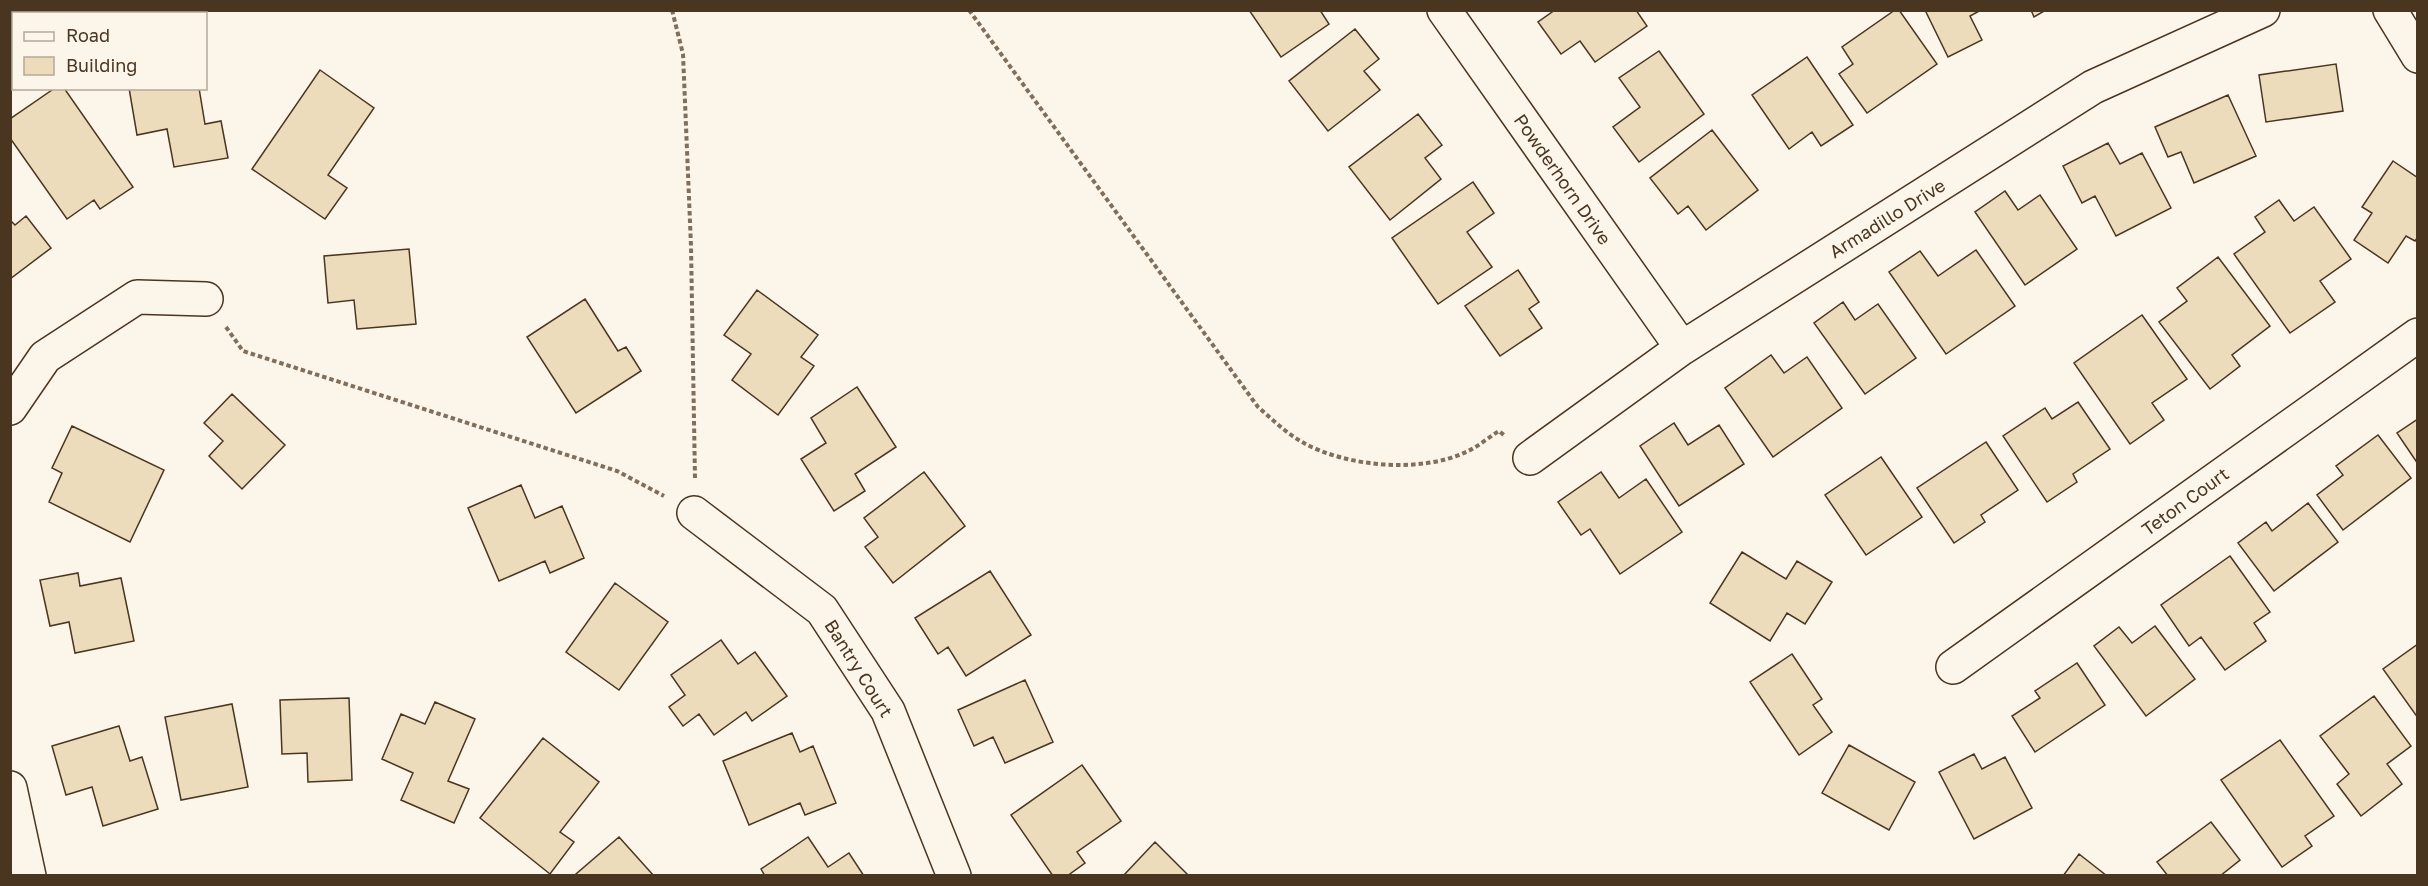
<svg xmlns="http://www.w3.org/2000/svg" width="2428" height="886" font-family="'Golos Text',sans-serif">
<rect width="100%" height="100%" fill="#fbf6e9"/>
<!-- building -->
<path fill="#ecdcbc" stroke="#4a3520" stroke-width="1.5" d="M1249,10H1320L1329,24L1281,57Z
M1555,10H1636L1647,26L1595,62L1580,41L1561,54L1538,22Z
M1895,10H1899L1937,64L1867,113L1839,74L1853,64L1842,47Z
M1925,10H1981L1970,16L1982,40L1948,57Z
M2031,10H2046L2034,17Z
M1355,29L1379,59L1364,71L1380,90L1328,131L1289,81Z
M1659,51L1704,114L1639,162L1613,127L1640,107L1619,78Z
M1807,57L1853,125L1821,146L1812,132L1789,149L1752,95Z
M2336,64L2343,111L2266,122L2259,75Z
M320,70L374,108L328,175L347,188L325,219L252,169Z
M55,88H64L133,187L100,209L94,200L67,219L10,138V119Z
M129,88H199L205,124L221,121L228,158L174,167L167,129L137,135Z
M2228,95L2256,156L2194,183L2181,152L2168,157L2155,127Z
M1418,114L1442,145L1425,158L1441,179L1390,220L1349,167Z
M1712,130L1758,190L1706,230L1688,206L1678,214L1650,178Z
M2108,143L2120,164L2142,153L2171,208L2116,236L2095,196L2082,203L2063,166Z
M2393,161L2418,178V237L2415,241L2406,236L2388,263L2354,240L2372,213L2362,207Z
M1473,182L1494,213L1467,232L1492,267L1438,304L1392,238Z
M2005,191L2018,210L2040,195L2077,249L2025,285L1975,212Z
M2279,200L2294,221L2314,207L2351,259L2320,281L2335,302L2290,333L2234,254L2265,232L2255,217Z
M26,216L51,248L10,279V220L15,225Z
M409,249L416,324L357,329L354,300L328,303L324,256Z
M1976,250L2015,306L1946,354L1889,272L1920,251L1938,276Z
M2218,257L2270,326L2232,355L2240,366L2210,389L2159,322L2187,301L2177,288Z
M1518,270L1539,302L1529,309L1542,328L1500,356L1465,306Z
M757,290L818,335L801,357L814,366L778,415L732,380L751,354L724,335Z
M585,299L618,351L626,347L641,371L576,413L527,337Z
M1843,302L1855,320L1878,304L1916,358L1865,394L1814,323Z
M2142,315L2187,379L2152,403L2164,420L2130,444L2074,363Z
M1771,355L1784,373L1807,357L1842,408L1773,457L1725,388Z
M857,387L896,447L855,474L865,491L834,511L801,459L826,443L811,418Z
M232,394L285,445L242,489L209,456L223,441L204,423Z
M2078,402L2110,449L2073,474L2077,482L2047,502L2003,436L2045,408L2052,419Z
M2418,419V464L2397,433Z
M1674,423L1688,445L1719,425L1744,464L1679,506L1640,446Z
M72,426L164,470L130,542L49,502L62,473L52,468Z
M2378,435L2411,478L2343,530L2317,495L2343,475L2336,466Z
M1986,442L2018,490L1981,515L1985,522L1954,543L1917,488Z
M1881,457L1922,517L1866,555L1825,495Z
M924,472L965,526L893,583L865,547L878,537L864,518Z
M1601,472L1619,498L1646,479L1682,532L1620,574L1590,529L1581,535L1558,502Z
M521,485L535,518L562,506L584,558L550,573L545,561L499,581L468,508Z
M2308,503L2338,542L2274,591L2238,543L2266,522L2272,531Z
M1742,552L1786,579L1797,561L1832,582L1805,624L1787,613L1770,641L1710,603Z
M2230,556L2270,612L2254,623L2266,641L2225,670L2201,637L2189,646L2161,605Z
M990,571L1031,635L966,676L948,647L938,654L915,618Z
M78,573L80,586L121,578L134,641L75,653L69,622L50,626L40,580Z
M615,583L668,622L619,690L566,652Z
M2155,626L2195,679L2146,716L2094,646L2119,627L2132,643Z
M721,640L738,664L755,652L787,696L752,721L746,712L714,735L699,714L683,726L669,707L685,695L671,675Z
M2418,644V718L2383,669Z
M1792,654L1822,699L1813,705L1832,732L1799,755L1750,682Z
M2077,663L2105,705L2035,752L2012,716L2040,698L2035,691Z
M1025,680L1053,742L1005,763L993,737L974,746L958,710Z
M2374,696L2411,746L2387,764L2402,784L2361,816L2337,784L2349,774L2320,736Z
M349,698L352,780L308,782L307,753L282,754L280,700Z
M435,702L475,719L448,781L469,789L454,823L401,800L413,773L382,759L401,714L425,724Z
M232,704L248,787L181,800L165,717Z
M119,726L130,761L142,757L158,809L103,826L92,787L66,795L52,746Z
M792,733L800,752L813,746L836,803L805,815L800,803L749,825L723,761Z
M543,738L599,782L560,832L574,842L550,874L480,818Z
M2280,740L2334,816L2305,836L2312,846L2282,867L2221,780Z
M1849,745L1915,782L1889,830L1822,793Z
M1974,754L1982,769L2005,757L2032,808L1974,839L1939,772Z
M1082,765L1121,821L1077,852L1085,863L1067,876H1053L1011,815Z
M2211,822L2240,860L2220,876H2168L2157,862Z
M619,837L654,876H577L576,874Z
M808,837L828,867L849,853L864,876H765L761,869Z
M1155,842L1189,876H1123Z
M2079,854L2107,876H2063Z"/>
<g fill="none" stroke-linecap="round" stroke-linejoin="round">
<!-- minor casing -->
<g stroke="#4a3520" stroke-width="36">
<path id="minor" d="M1444,10L1682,348
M2390,10L2418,56
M10,408L45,357L137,297L206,299
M1530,458L1682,348L2093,87L2263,10
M694,513L822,610L888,711L954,876
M1953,667L2418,335
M10,788L29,876"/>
</g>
<!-- path -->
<path stroke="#7f6f5c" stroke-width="4" stroke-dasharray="4.5 3" stroke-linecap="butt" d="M672,10L683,54L691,246L695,479
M969,10L1258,407C1272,419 1286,433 1302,442C1346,467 1422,474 1468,451C1479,446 1489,437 1499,431L1505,436
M226,327L243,351L617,471L664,496"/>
<!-- minor -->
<use href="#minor" stroke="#fbf6e9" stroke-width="33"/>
</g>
<g text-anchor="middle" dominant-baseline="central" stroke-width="4.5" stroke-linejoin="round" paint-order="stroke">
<!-- street labels -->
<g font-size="18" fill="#4a3520" stroke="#fbf6e9">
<text transform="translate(1563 179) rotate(55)">Powderhorn Drive</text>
<text transform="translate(1887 218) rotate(-32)">Armadillo Drive</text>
<text transform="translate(2185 501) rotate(-36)">Teton Court</text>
<text transform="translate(859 668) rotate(58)">Bantry Court</text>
</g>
</g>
<!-- border -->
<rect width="2428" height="886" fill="none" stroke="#4a3520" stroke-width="24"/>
<!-- legend -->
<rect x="12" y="12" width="195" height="78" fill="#fbf6e9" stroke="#b4a999" stroke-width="1.5"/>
<rect x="24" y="32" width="30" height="9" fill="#fbf6e9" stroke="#b4a999" stroke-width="1.5"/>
<text x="66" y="42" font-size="18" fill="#4a3520">Road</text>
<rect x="24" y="57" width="30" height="18" fill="#ecdcbc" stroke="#b4a999" stroke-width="1.5"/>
<text x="66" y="72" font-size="18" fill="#4a3520">Building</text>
</svg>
